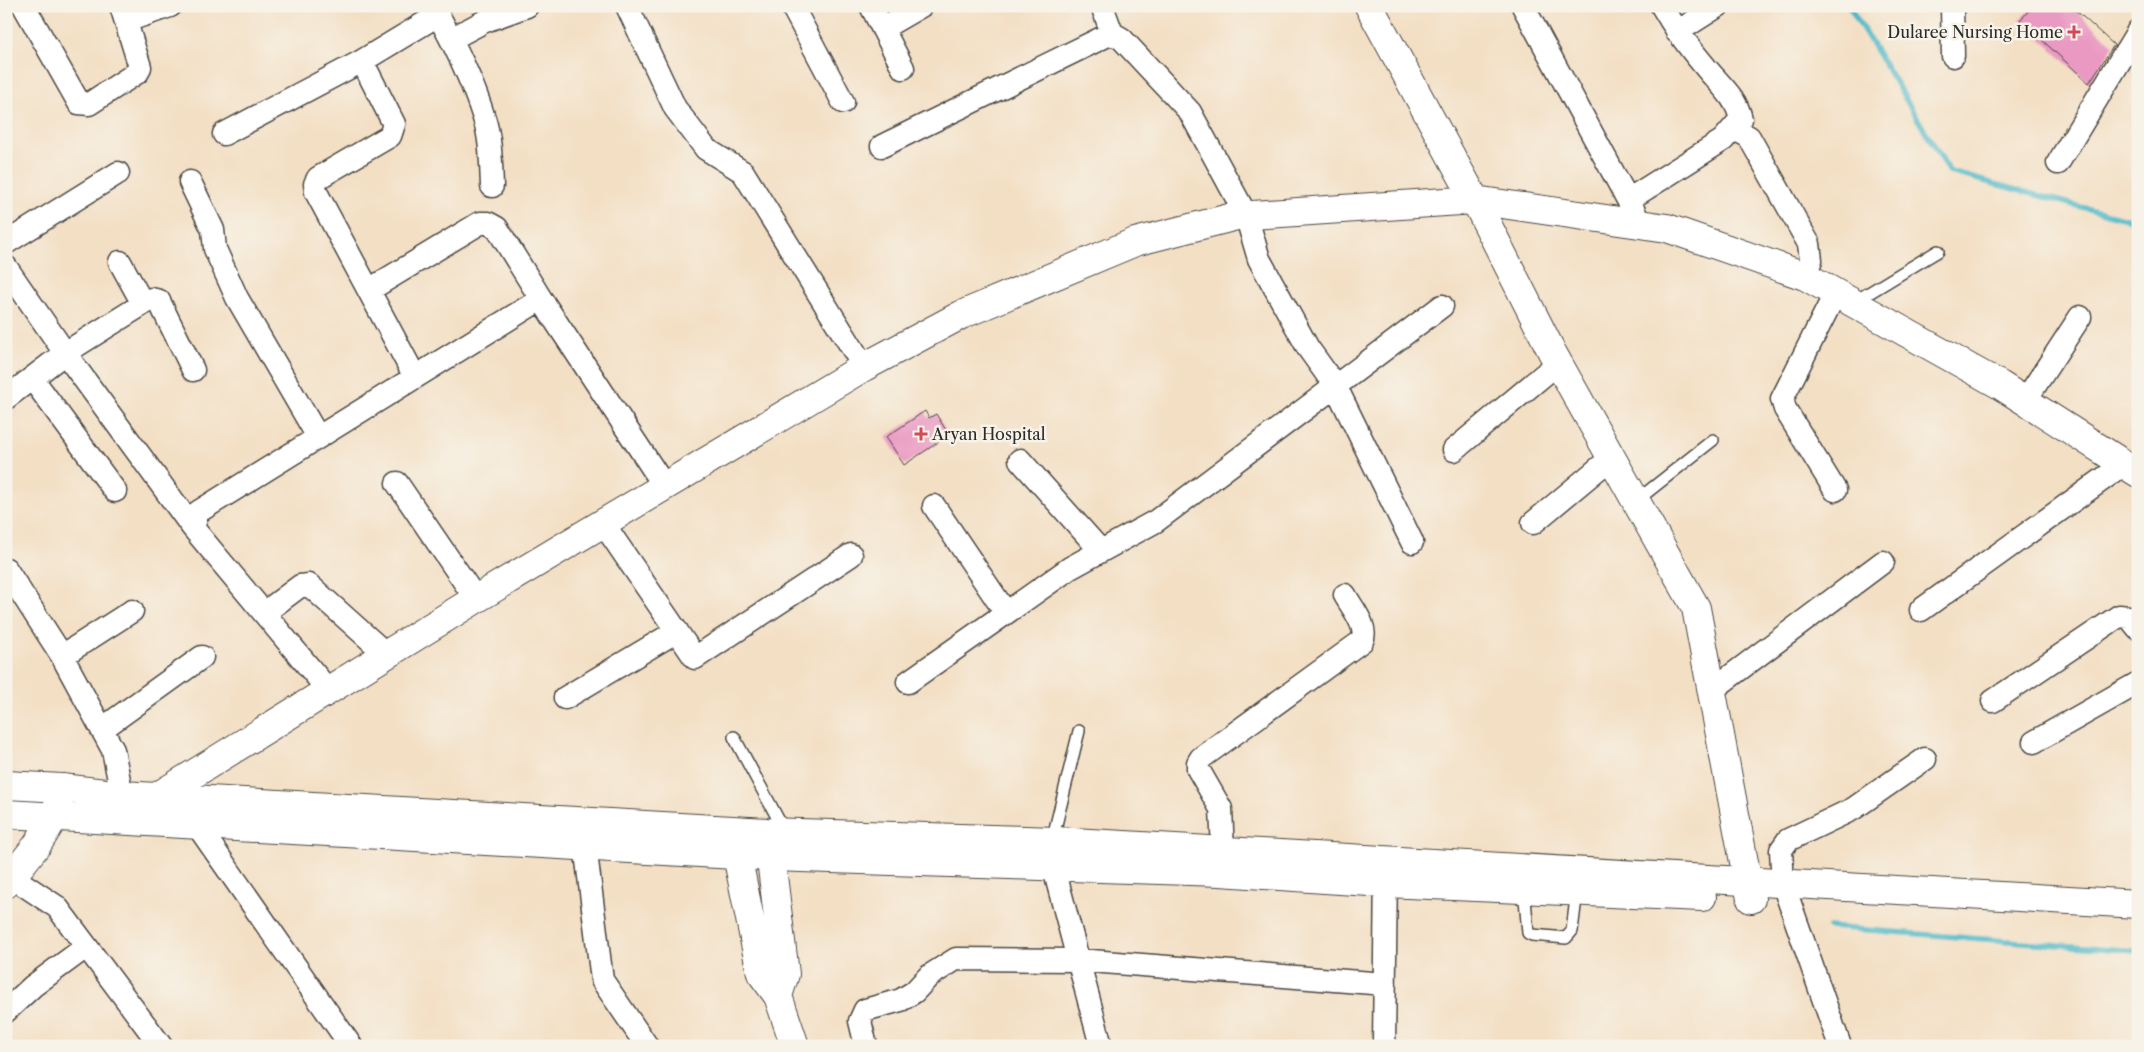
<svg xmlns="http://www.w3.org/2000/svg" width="2144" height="1052" font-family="'Libre Caslon Text',serif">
<rect width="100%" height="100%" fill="#f7f3e8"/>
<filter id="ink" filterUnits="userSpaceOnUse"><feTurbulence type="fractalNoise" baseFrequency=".02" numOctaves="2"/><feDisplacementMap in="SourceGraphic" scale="10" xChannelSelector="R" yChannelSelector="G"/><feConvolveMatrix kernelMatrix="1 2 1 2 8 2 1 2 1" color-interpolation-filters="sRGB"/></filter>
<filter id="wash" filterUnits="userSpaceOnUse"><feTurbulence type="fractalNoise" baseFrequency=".0096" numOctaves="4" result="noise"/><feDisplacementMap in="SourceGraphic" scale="20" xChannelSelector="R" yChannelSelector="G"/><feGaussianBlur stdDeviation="1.12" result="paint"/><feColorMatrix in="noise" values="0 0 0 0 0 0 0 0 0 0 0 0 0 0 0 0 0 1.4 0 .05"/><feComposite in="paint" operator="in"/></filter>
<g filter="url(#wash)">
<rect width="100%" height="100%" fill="#f3dfc4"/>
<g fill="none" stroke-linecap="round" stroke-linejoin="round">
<!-- stream -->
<path stroke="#4cb8c8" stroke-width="5.5" d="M1849,6L1950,172L2138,222
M1829,927L2138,951"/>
</g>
<g id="blocks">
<!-- building -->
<path fill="#ea99c2" d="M2033,6H2071L2114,45L2089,83L2020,20Z
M925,411L929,418L936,414L949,435L904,465L886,437Z"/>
</g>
</g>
<g filter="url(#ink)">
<use href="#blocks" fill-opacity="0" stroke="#494642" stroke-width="1"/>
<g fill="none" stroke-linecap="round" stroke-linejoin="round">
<!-- lane casing -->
<g stroke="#494642" stroke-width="14">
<path id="lane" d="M1854,302L1938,251
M1636,501L1713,440
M734,737L785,832
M1052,841L1079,731
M1524,888L1528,933L1532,935L1566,938L1572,931L1577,890"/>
</g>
<!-- street casing -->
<g stroke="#494642" stroke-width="25">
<path id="street" d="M24,6L79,103L89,104L138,72L140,67L121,6
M433,6C453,41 472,79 484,118C491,139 491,164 492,186
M627,6L675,108L706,149L743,172L864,367
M792,6L843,102
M871,6L903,68
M1102,6L1112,33
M1523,6L1635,213
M1952,6L1953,56
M126,21L170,6
M883,28L921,6
M1677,32L1718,6
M451,39L485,21L527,6
M362,61L394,124L390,136L318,178L315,184L316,192L415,377
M1735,129L1749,137L1809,244L1811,260L1805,276
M224,134L362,61L438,15
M882,146L1112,33L1122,39L1190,112L1246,215L1259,259L1308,348L1336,387L1412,542
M2058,163L2138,31
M190,182L213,230L215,249L237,298L318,437
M1628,200L1723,140L1741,119C1736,97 1721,86 1707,69C1690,49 1675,29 1662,6
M6,243L118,173
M120,262L143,304
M6,267L65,353L193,528
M369,290L480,223H488L497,228L541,299L665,487
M1835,294L1782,399L1785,409L1835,490
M32,378L115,491
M6,398L65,353L151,299L159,301L193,370
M2025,401L2080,317
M1454,450L1558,363
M1020,460L1101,551
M397,483L476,599
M934,506L1006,613
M603,523L695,658L851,555
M1533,523L1611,458
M6,569L62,656L113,750L122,795L121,811
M1921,610L2124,464
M264,613L300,586L309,585L386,654
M62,656L132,611
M908,682L1070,568L1156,521L1442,306
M328,690L193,528L198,512L541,299
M1712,690L1883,562
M565,698L677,631
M1993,701L2119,616L2129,617L2138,628
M102,729L202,657
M2034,742L2138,683
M190,815L351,1046
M583,829L602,980L647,1046
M1052,851L1053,865L1101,1046
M1221,867L1223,850L1221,809L1198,769V763L1201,758L1362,641C1369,627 1352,608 1345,595
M12,877L57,907L161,1046
M6,1011L33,986L86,947
M866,1046L860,1021L865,1010L901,1000L914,992L929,976L956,959L1078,960L1385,984
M1384,1046L1386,867
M1840,1046L1783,884L1781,850L1788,840L1853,809L1925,759"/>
</g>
<!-- secondary casing -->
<g stroke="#494642" stroke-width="30">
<path id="secondary" d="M1369,6L1475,200L1552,352L1696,608L1751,899
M146,805L158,796L476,599L864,367L961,315L1135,242L1237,216L1475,200L1667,228L1805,276L2000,385L2138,473
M736,833L737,855L761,973L778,996L795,1046
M768,835L785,974L778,996
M6,884L37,845L55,816L62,788"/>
</g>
<!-- primary casing -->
<g stroke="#494642" stroke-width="30">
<path id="primary" d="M6,785L62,788L122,795L767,832L1056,841L2138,904
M6,814L772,857L1220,872L1385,883L1702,897"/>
</g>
<!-- lane -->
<use href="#lane" stroke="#fff" stroke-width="11"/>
<!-- street -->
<use href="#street" stroke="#fff" stroke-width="22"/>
<!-- secondary -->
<use href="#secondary" stroke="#fff" stroke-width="28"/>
<!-- primary -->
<use href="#primary" stroke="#fff" stroke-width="28"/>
</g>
</g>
<!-- markers -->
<g fill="#d1495b" stroke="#f7f3e8" stroke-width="2">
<path d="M2071.5 24.5h5v5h5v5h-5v5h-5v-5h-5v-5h5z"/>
<path d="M918.5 426.5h5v5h5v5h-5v5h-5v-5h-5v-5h5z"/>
</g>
<g text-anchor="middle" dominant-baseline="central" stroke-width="5" stroke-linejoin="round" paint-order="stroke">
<!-- poi labels -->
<g font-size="16" fill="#2b2b2b" stroke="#f7f3e8" text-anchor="end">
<text x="2063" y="32">Dularee Nursing Home</text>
<text x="932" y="434" text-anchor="start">Aryan Hospital</text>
</g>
</g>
<!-- margin -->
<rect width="2144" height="1052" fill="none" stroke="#f7f3e8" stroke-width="25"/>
</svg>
